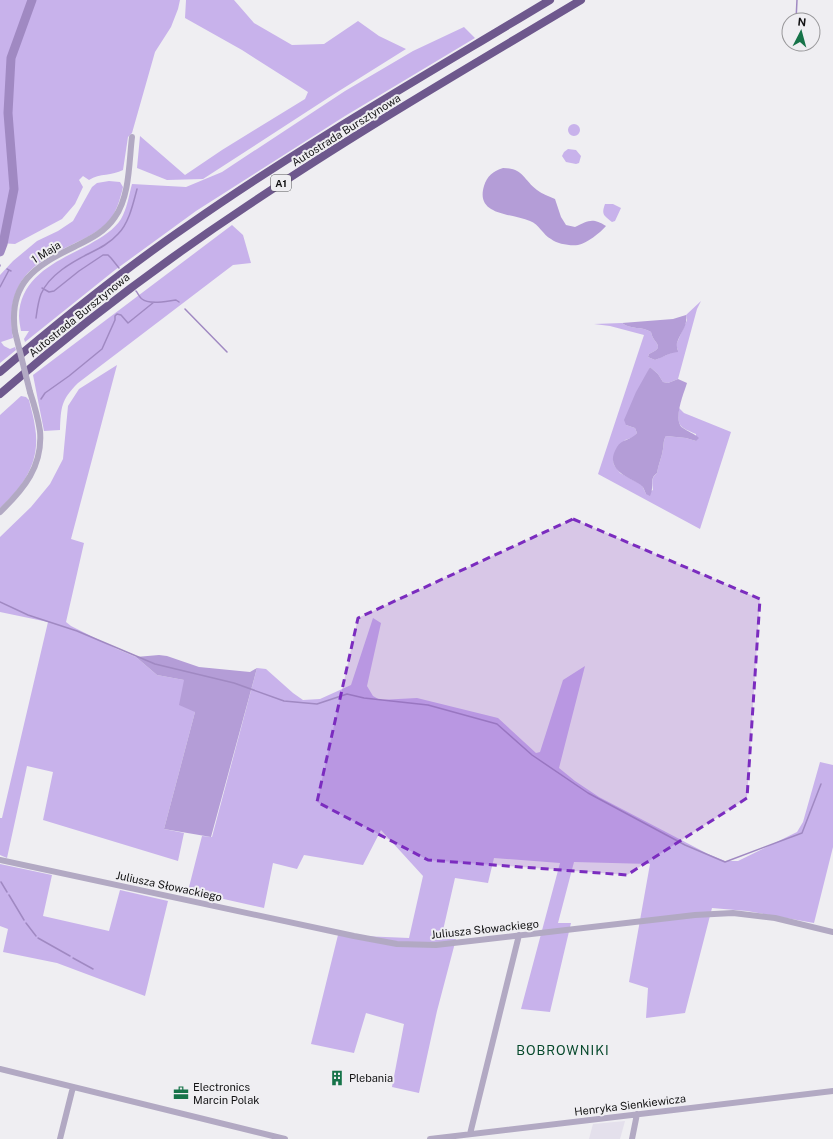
<svg xmlns="http://www.w3.org/2000/svg" width="833" height="1139" font-family="'Public Sans',sans-serif">
<rect width="100%" height="100%" fill="#efeef2"/>
<!-- built -->
<path fill="#e4e0ec" d="M625,1121L620,1139H589L593,1124Z"/>
<!-- green -->
<path fill="#c8b2eb" d="M0,0H180L178,9L171,27L155,52L132,133L128,137L123,170C112,176 100,173 89,180L83,176L79,180L83,187L75,204L62,219L15,244L0,243Z
M186,0H234L254,23L292,45L324,44L358,21L379,36L406,49L331,96L203,179L167,180L137,168L140,136L185,175L222,150L305,99L308,92L242,50L185,18Z
M464,27L475,38L345,116L196,211L115,270L25,342L24,339L29,331H21C20,326 19,320 19,316C20,275 60,260 90,244C102,237 114,230 121,219C127,209 129,195 132,184L186,187L222,172L345,91L413,51Z
M568 130a6 6 0 1 1 12 0a6 6 0 1 1-12 0Z
M568,149L576,150L581,156L579,163L576,164L566,162L562,156L564,152Z
M109,181L120,182L123,187C120,200 116,214 107,223C96,234 81,240 67,247C24,267 6,289 13,338L1,342L4,346L10,349L15,347L16,350L0,363V275L13,261L37,241L58,231L73,221L92,187L97,183Z
M605,204H613L621,208L615,221L612,222C604,215 601,215 605,204Z
M232,225L243,235L251,263L233,265L78,383C61,400 61,407 60,430L44,431L33,375Z
M701,301L697,309L678,379L668,383L663,382L658,374L650,367L626,425L635,428L637,433L634,437L625,440L613,460L614,465L620,473L642,485L646,494L653,490C652,482 651,478 657,473C658,465 662,457 663,449C664,444 663,441 666,436L686,438L696,441V434C679,427 677,426 679,408L684,413L731,432L700,529L598,474L644,335L610,326L594,324L622,323C631,330 642,326 651,332C653,344 667,346 649,354L648,357L655,360L678,350L676,345L687,320L686,315Z
M117,365L71,539L84,543L66,622L71,626L117,649L136,657L157,675L184,680L195,712L164,829L184,833L178,861L43,820L53,772L27,766L7,858L0,855V818H2L48,622L0,612V537L31,507L50,484L63,459L68,406L79,389Z
M21,396L26,397L29,400C31,409 34,418 35,427C41,461 24,486 0,508V415Z
M373,618L381,623L367,686L373,696L380,700L417,698L498,718L536,753L540,752L563,680L585,666L559,768L575,781L599,797L708,854L725,861H738L797,832L803,822L820,762L833,765V847L814,923L747,911L712,908L685,1013L646,1018L648,988L629,982L650,864L574,862L558,923H571L550,1012L521,1009L560,863L494,858L488,883L455,878L441,939H456L437,1011L419,1093L392,1087L404,1024L366,1013L354,1053L311,1044L338,935L409,938L423,876L381,830L363,865L304,855L297,869L273,863L264,908L188,891L202,836L212,837L257,668L266,669L293,693L303,700L320,699L351,685Z
M0,864L52,875L43,916L109,931L120,890L168,901L145,996L57,963L3,952L8,929L0,926Z"/>
<!-- forest -->
<path fill="#b49dd7" d="M503,168C523,168 523,179 537,190C542,194 549,196 555,199L561,217L566,225L575,227C588,221 592,217 606,226C600,233 587,243 578,245C570,246 557,244 551,239C543,235 539,224 530,221C512,213 475,216 484,186C487,176 493,171 503,168Z
M686,315C688,326 680,333 677,343C676,346 678,349 678,352C668,353 664,357 655,360L648,357L649,354C667,346 653,344 651,332C642,326 631,330 622,323L673,319Z
M650,367L658,374L663,382L668,383L678,379L687,383C684,393 672,421 683,428C688,432 694,433 699,438L696,441L686,438L666,436C663,441 664,444 663,449C662,457 658,465 657,473C648,480 655,486 650,496L646,494C645,492 644,488 642,486C640,484 636,482 634,481C619,473 606,465 617,447C621,439 632,440 637,433L635,428L626,425L624,420L636,392Z
M159,655L167,656L199,667L250,672L257,668L211,837L164,829L195,712L179,705L184,680L157,675L136,657Z"/>
<g fill="none" stroke-linecap="round" stroke-linejoin="round">
<!-- stream -->
<path stroke="#a089c2" stroke-width="1.5" d="M796,20L797,0
M0,265V266
M7,269L11,271
M0,287L9,270
M42,288L49,292L54,291L79,271L103,255H108L111,258L119,268
M136,291C138,293 139,297 142,299C149,305 167,301 176,300L179,302
M185,309L227,352
M36,318C37,311 38,302 41,294C49,275 72,262 90,253C100,248 110,243 118,234C129,223 133,204 137,189
M41,399L45,393L69,376L102,349L115,320V316L117,314L121,315L128,323L154,302
M0,602L28,615L77,631L155,664L234,683L284,701L317,704L347,694L364,698L428,705L497,724L532,755L588,793L685,845L725,862L802,833L821,784
M1,882L7,892
M9,895L24,920
M26,923L36,936
M38,938L70,956
M73,958L93,969"/>
<!-- river -->
<path stroke="#a089c2" stroke-width="9" d="M0,252L3,244L14,189L8,113L11,58L32,0"/>
<!-- minor -->
<path stroke="#b2a9c3" stroke-width="6" d="M15,332C8,283 35,266 74,247C90,239 105,232 115,217C130,196 129,161 132,137
M0,512C24,489 43,466 40,431C38,418 34,404 30,392
M0,860L354,936L397,944L436,945L695,915L733,913L775,918L833,932
M0,1069L285,1139
M470,1134L519,935
M60,1139L73,1087
M430,1139L833,1091
M632,1139L637,1114"/>
<!-- highway -->
<path stroke="#6e588d" stroke-width="8" d="M0,372C61,320 124,269 190,224C306,143 429,73 550,0
M0,394C78,326 161,263 247,206C355,133 469,67 581,0"/>
<!-- minor-bridge -->
<path stroke="#b2a9c3" stroke-width="6" d="M15,332L30,392"/>
</g>
<!-- marked area -->
<path fill="#7b2cbf" fill-opacity="0.2" stroke="#7b2cbf" stroke-width="3" stroke-dasharray="8 5" stroke-linejoin="round" d="M573,519L760,599L747,798L627,875L428,860L317,802L358,618Z"/>
<!-- icons -->
<defs>
<g id="building-bare" transform="scale(1.2)"><path d="M-4-6H4V6H1V3H-1V6H-4ZM-2.5-4.3h1.7v1.8h-1.7ZM.8-4.3h1.7v1.8H.8ZM-2.5-1h1.7V.8h-1.7ZM.8-1h1.7V.8H.8Z" fill="#167349" stroke="#efeef2" stroke-width="2.5" paint-order="stroke"/></g>
<g id="office-bare" transform="scale(1.2)"><path d="M-6-3h4V-5.5h4V-3h4V5H-6ZM-1-4.5V-3h2v-1.5ZM-6 0V1H6V0Z" fill="#167349" stroke="#efeef2" stroke-width="2.5" paint-order="stroke"/></g>
</defs>
<g fill-rule="evenodd">
<use href="#building-bare" x="337" y="1078"/>
<use href="#office-bare" x="181" y="1093"/>
</g>
<g text-anchor="middle" dominant-baseline="central" stroke-width="4" stroke-linejoin="round" paint-order="stroke">
<!-- shield labels -->
<rect fill="#efeef2" stroke="#555557" stroke-width="1" x="271" y="175" width="20" height="16" rx="3"/>
<g font-size="10" font-weight="bold" fill="#131314">
<text x="281" y="183">A1</text>
</g>
<!-- street labels -->
<g font-size="11" fill="#131314" stroke="#efeef2">
<text transform="translate(346 130) rotate(-32)">Autostrada Bursztynowa</text>
<text transform="translate(46 252) rotate(-32)">1 Maja</text>
<text transform="translate(79 315) rotate(-39)">Autostrada Bursztynowa</text>
<text transform="translate(169 886) rotate(12)">Juliusza Słowackiego</text>
<text transform="translate(485 929) rotate(-6)">Juliusza Słowackiego</text>
<text transform="translate(630 1105) rotate(-7)">Henryka Sienkiewicza</text>
</g>
<!-- poi labels -->
<g font-size="11" fill="#131314" stroke="#efeef2" text-anchor="start">
<text x="349" y="1078">Plebania</text>
<text x="193" y="1087">Electronics<tspan x="193" dy="13">Marcin Polak</tspan></text>
</g>
<!-- quarter labels -->
<g font-size="13" letter-spacing="1" fill="#07492c" stroke="#efeef2">
<text x="563" y="1050">BOBROWNIKI</text>
</g>
</g>
<!-- north arrow -->
<g transform="translate(801 32) rotate(6)"><circle r="19" fill="#efeef2" stroke="#979699"/>
<path d="M0-3L7 15L0 10L-7 15Z" fill="#167349"/>
<text y="-6" font-size="11" font-weight="bold" text-anchor="middle" fill="#131314">N</text>
</g>
</svg>
